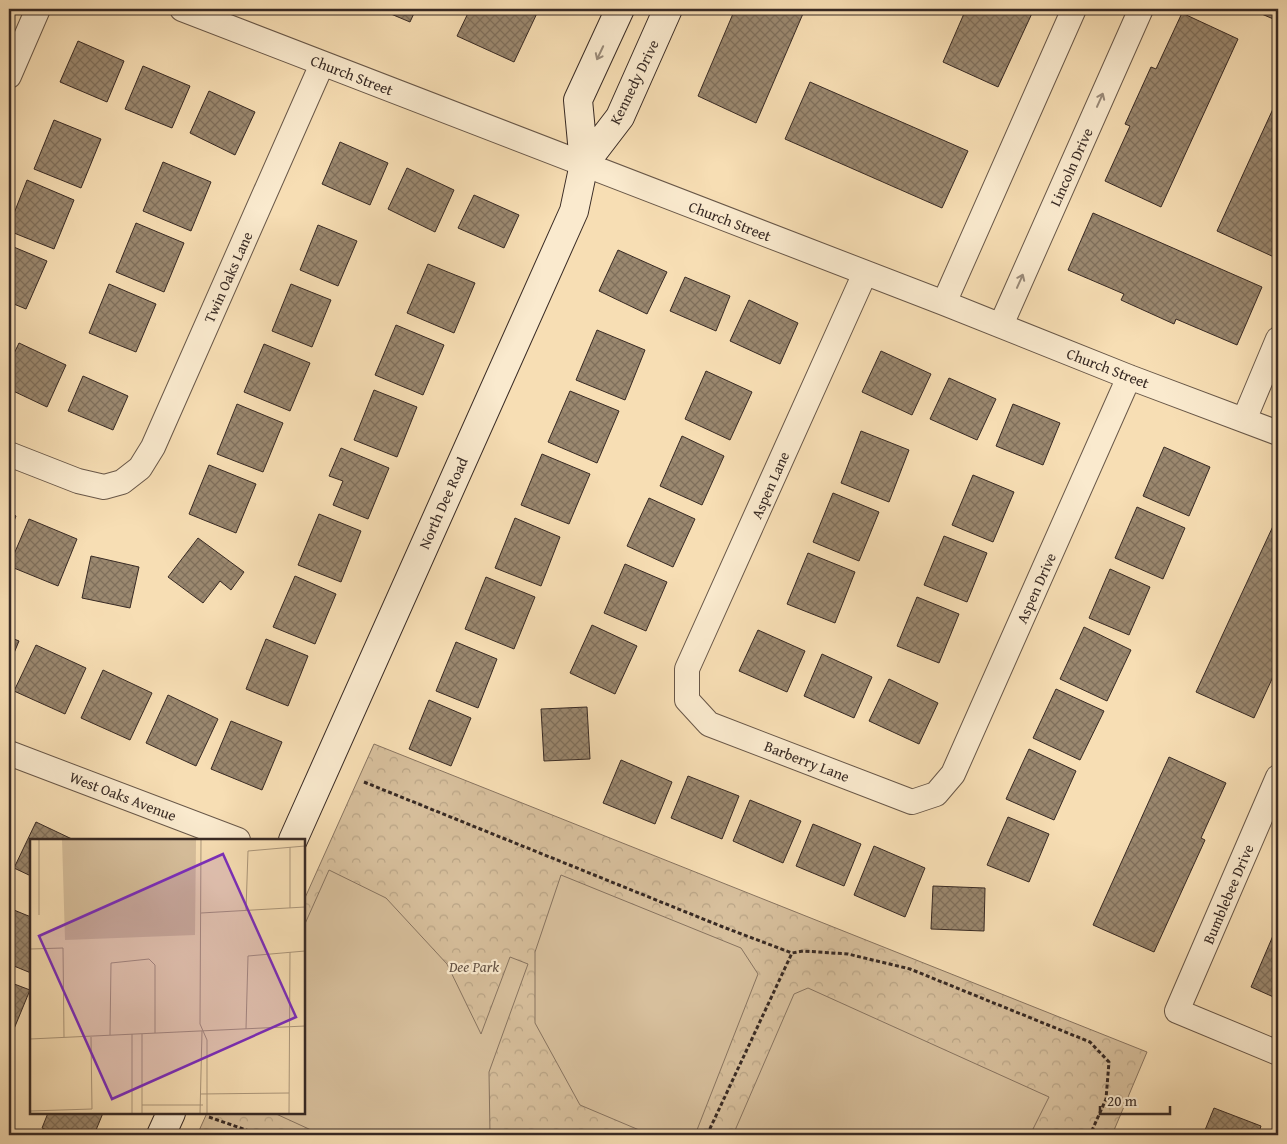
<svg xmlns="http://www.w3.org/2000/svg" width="1287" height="1144" font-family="'Gentium Book Plus',serif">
<defs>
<pattern id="park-crowns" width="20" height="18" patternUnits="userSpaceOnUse" patternTransform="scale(1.25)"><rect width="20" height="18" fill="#d7bf9c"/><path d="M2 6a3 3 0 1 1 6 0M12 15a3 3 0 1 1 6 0" fill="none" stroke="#b9a486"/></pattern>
<pattern id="building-cross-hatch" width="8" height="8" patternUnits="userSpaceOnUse" patternTransform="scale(1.25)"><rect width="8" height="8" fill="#9b886f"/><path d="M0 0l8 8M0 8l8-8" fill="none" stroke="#7f6f5b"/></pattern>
</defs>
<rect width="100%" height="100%" fill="#f7deb4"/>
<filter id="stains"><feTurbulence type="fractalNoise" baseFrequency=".004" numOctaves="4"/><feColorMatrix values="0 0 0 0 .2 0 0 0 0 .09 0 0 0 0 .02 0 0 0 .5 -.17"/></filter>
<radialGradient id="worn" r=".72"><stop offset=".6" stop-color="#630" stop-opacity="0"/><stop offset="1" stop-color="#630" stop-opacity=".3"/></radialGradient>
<!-- park -->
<path fill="url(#park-crowns)" stroke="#887460" d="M374,744L1147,1052L1112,1135H197L207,1113H304V900Z"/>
<!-- pitch -->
<path fill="#d7bf9c" stroke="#887460" d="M329,870L386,898L447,964L481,1034L510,957L528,964L489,1072L490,1135H322L274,1113H304V926Z
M561,875L741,948L758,974L695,1135H651L580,1105L535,1023V952Z
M808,988L1049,1097L1030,1135H733L794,994Z"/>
<!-- building -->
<path fill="url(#building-cross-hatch)" stroke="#382a24" d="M379,9H416L410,22Z
M470,9H539L514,62L457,36Z
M735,9H805L756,123L698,96Z
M966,9H1034L998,87L943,62Z
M1250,9H1278V21Z
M1182,13L1238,39L1161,207L1105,181L1130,126L1125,124L1151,67L1156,69Z
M78,41L124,61L107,102L60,82Z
M143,66L190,86L172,128L125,109Z
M810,82L968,151L942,208L785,139Z
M209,91L255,112L235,155L190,133Z
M1278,98V247L1274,257L1217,231Z
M54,120L101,139L81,188L34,169Z
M340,142L388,163L370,205L322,184Z
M163,162L211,182L191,231L143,211Z
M407,168L454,190L435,232L388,209Z
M27,180L74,200L54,249L9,231V226Z
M474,195L519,215L504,248L458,228Z
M1093,213L1262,287L1237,345L1176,319L1174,324L1121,300L1124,294L1068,270Z
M136,223L184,243L164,292L116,272Z
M318,225L357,241L338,286L300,270Z
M9,245L47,261L26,309L9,302Z
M618,250L667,272L647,314L599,291Z
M428,264L475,283L454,333L407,313Z
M685,277L730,296L716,331L670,311Z
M109,284L156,304L136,352L89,333Z
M291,284L331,300L312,347L272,331Z
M749,300L798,323L780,364L730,341Z
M396,325L444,345L423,395L375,375Z
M597,330L645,350L625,400L576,380Z
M19,343L66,365L47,407L9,389V364Z
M264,344L310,363L290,411L244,392Z
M881,351L931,374L912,415L862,392Z
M706,371L752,392L730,440L685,419Z
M83,376L128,396L113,430L68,411Z
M949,378L996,399L977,440L930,419Z
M374,390L417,407L397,457L354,440Z
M570,391L619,411L597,463L548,442Z
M237,404L283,423L263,472L217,454Z
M1013,404L1060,423L1043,465L996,446Z
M861,431L909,450L889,502L841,483Z
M682,436L724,456L702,505L660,486Z
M1164,447L1210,467L1189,516L1143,496Z
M341,448L389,468L368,519L333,505L343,481L329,476Z
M542,454L590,474L569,524L521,505Z
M209,465L256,484L236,533L189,514Z
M973,475L1014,492L993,542L952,525Z
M833,493L879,512L859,561L813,542Z
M649,498L695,519L673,567L627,546Z
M1137,507L1185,528L1163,579L1115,558Z
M9,512L16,516L9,533Z
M319,514L361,531L341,582L298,565Z
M515,518L560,537L541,586L495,568Z
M29,519L77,539L58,586L9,566Z
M1274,524L1278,526V666L1254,718L1196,692Z
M944,536L987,553L967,602L924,585Z
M198,538L244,572L231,590L220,581L203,603L168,577Z
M808,553L855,572L835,623L787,604Z
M91,556L139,567L130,608L82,598Z
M625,564L667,582L646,631L604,613Z
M1110,569L1150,587L1129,635L1089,618Z
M295,576L336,594L315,644L273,627Z
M486,577L535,597L514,649L465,629Z
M917,597L959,614L939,663L897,646Z
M592,625L637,646L615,694L570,673Z
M1084,627L1131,650L1107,701L1060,679Z
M758,630L805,651L787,692L739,671Z
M9,637L19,641L9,665Z
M266,639L308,656L288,706L246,689Z
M456,642L497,659L478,708L436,691Z
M36,645L86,668L65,714L14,691Z
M822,654L872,677L854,718L804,696Z
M103,670L152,693L130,740L81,718Z
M889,679L938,703L919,744L869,721Z
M1056,689L1104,711L1080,760L1033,738Z
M168,695L218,719L196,766L146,743Z
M429,700L471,718L451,766L409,749Z
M587,707L590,759L544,761L541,709Z
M231,721L282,742L262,790L211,769Z
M1029,749L1076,771L1054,820L1006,799Z
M1169,757L1226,783L1201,838L1205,840L1154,952L1093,925Z
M621,760L672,782L655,824L603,803Z
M688,776L739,796L722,839L671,818Z
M750,800L801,821L783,863L733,841Z
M1008,817L1049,834L1029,882L987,865Z
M36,822L74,840H31V876L14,868Z
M813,824L861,844L844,886L796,866Z
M874,846L925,868L905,917L854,895Z
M933,886L985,888L984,931L931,929Z
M9,908L31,917V973L9,964Z
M1278,924V999L1251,987Z
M9,982L30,990L9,1041Z
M1214,1108L1261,1126L1258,1135H1203Z
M48,1113H103L94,1135H59L42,1128Z"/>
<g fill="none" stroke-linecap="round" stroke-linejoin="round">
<!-- street casing -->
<g stroke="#685748" stroke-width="26">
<path id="street" d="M182,9L944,303L1129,377L1278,433
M9,76L38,9
M865,273L687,669V700L709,724L912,802L936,794L953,774L1129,377
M944,303L1074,9
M1001,325L1141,9
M1244,420L1278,339
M9,454L78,481L104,487L122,482L140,468L153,447L322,64
M9,753L238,840
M1278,777L1177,1011L1278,1053"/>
</g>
<!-- secondary casing -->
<g stroke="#382a24" stroke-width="30">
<path id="secondary" d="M584,164L620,117L668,9
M293,840L574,211L584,164L578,100L620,9
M161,1135L171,1113"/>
</g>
<!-- path -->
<path stroke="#382a24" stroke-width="3" stroke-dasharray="4 2.5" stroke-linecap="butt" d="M364,782L723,927L792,953L803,951L848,954L910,969L1090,1042L1109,1062L1106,1099L1090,1135
M209,1117L249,1131L252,1135
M310,1135L312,1131
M707,1135L792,953"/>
<!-- street -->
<use href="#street" stroke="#faeace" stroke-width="24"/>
<!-- secondary -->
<use href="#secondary" stroke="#faeace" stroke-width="28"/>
</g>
<!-- one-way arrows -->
<defs><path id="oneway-shaft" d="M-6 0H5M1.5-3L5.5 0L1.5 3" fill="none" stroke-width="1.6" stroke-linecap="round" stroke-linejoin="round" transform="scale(1.25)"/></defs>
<g stroke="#998a79">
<use href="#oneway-shaft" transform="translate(600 53) rotate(115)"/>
<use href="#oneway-shaft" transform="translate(1100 100) rotate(-66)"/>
<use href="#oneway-shaft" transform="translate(1020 281) rotate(-66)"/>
</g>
<g text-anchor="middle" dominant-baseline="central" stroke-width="4.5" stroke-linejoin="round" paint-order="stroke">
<!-- street labels -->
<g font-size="15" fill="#382a24" stroke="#faeace">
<text transform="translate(352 75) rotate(21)">Church Street</text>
<text transform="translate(634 82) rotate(-64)">Kennedy Drive</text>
<text transform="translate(1071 167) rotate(-66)">Lincoln Drive</text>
<text transform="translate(730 221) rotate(21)">Church Street</text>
<text transform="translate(228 277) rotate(-66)">Twin Oaks Lane</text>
<text transform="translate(1108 368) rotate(21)">Church Street</text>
<text transform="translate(770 485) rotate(-66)">Aspen Lane</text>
<text transform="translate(443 503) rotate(-66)">North Dee Road</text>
<text transform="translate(1036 588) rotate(-66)">Aspen Drive</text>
<text transform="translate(807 761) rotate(21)">Barberry Lane</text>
<text transform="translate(123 796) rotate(21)">West Oaks Avenue</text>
<text transform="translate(1228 894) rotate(-67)">Bumblebee Drive</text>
</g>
<!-- park labels -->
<g font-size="15" font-style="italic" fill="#604f42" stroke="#faeace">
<text x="474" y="966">Dee Park</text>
</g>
</g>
<!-- overview -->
<g transform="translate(30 839)">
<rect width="275" height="275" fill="#f7deb4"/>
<path d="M32,0H166L165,96L35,101Z" fill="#d7bf9c"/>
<path d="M123,36L161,37L164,75L154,74L132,62V74H129ZM89,44L87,89L46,88L47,72L62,52ZM113,57L124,66L130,89L96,87L94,58Z" fill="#d7bf9c"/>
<path fill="none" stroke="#ab967a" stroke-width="1" d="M9,0V76M171,0L170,185L177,201V275M260,69V8M216,71L218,12L275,7M171,74L275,68M0,110L33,109L34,198M216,190L218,117L275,112M102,195V275M112,195V275M80,196L81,124L119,120L125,126V194M0,200L275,187M170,255L259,254M112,266H173M0,272L62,270L61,198M170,275L172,192M259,275L260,113"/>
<path fill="#7b2cbf" fill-opacity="0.15" stroke="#7b2cbf" stroke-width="2.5" d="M193,15L266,178L82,260L9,97Z"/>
<rect width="275" height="275" fill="none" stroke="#382a24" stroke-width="2.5"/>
</g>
<!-- margin -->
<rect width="1287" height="1144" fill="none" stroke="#f7deb4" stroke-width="30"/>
<rect x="10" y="10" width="1267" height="1124" fill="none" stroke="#382a24" stroke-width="2.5"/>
<rect x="15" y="15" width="1257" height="1114" fill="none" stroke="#382a24"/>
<!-- scale -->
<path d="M1100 1106v8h70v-8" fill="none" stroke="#382a24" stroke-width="2.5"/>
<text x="1107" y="1106" font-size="15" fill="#382a24" stroke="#faeace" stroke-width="4" paint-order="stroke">20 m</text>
<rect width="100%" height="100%" filter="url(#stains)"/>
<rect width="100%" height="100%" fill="url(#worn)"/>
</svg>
